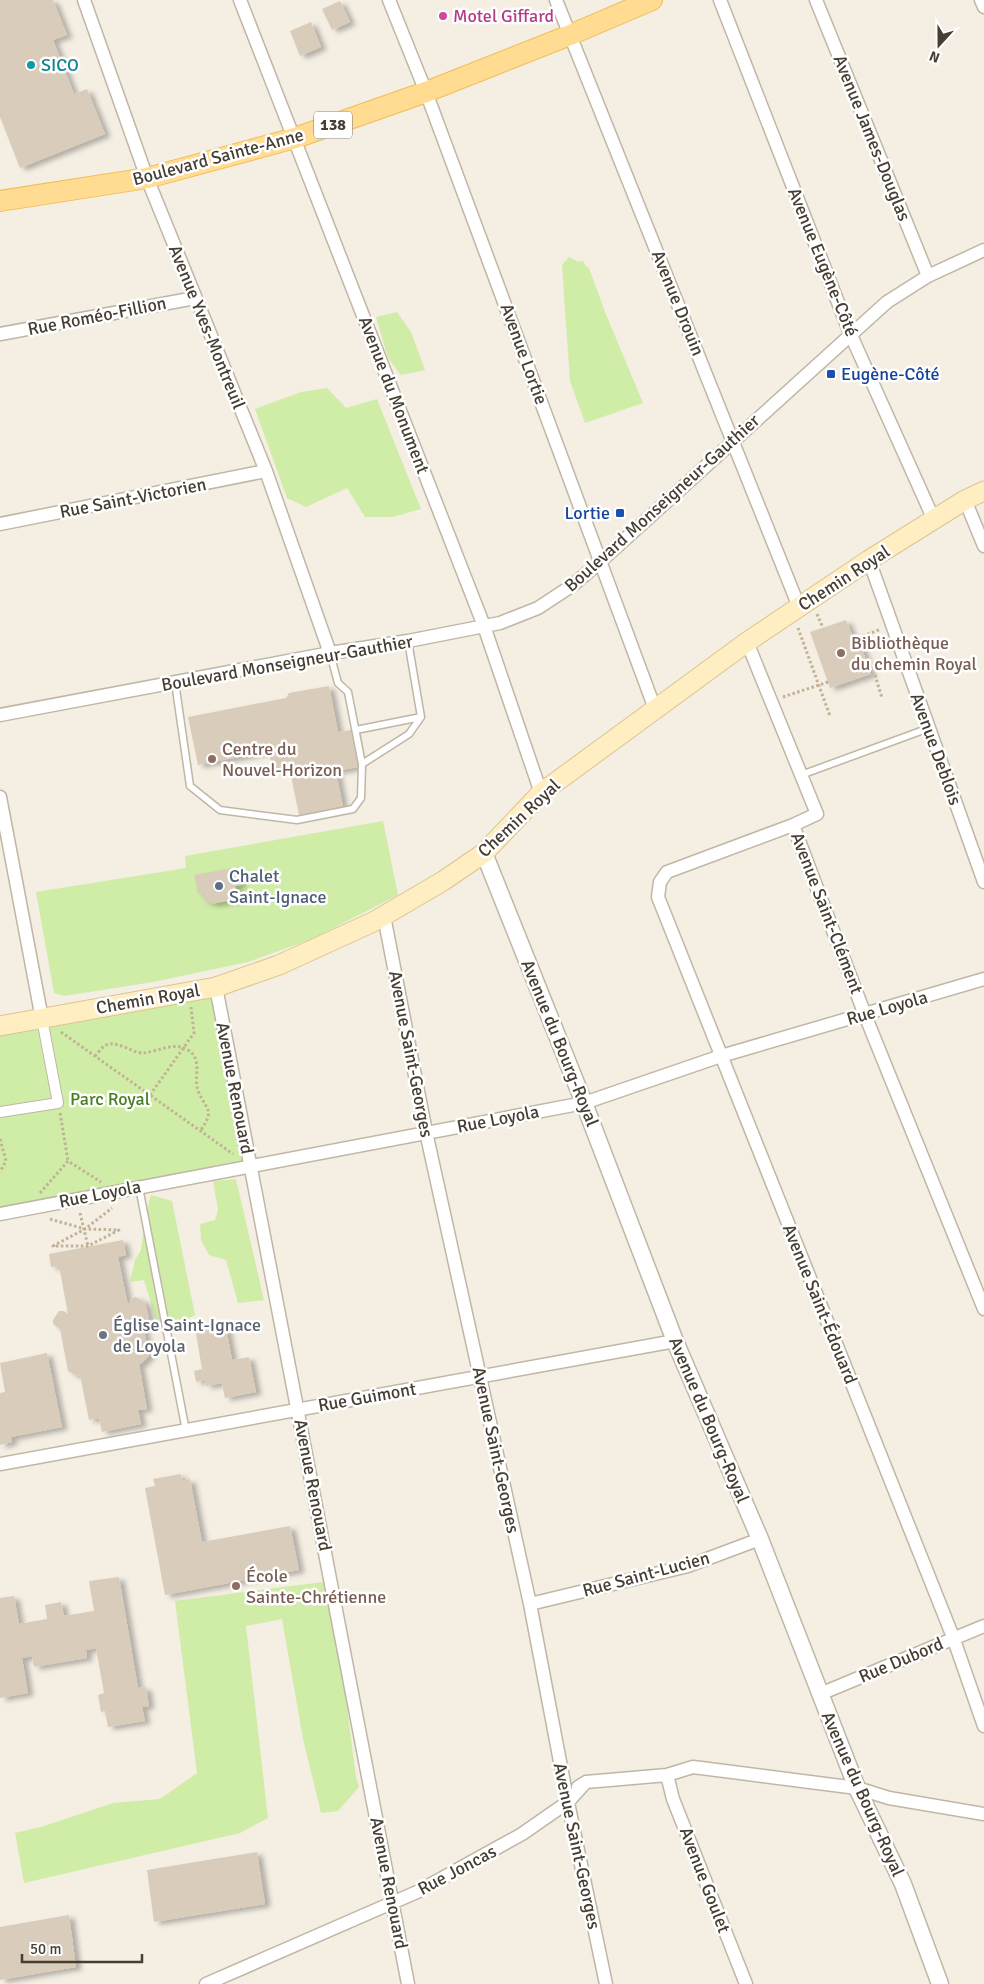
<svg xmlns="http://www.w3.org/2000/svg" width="984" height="1984" font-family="Signika,sans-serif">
<defs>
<filter id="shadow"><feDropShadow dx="5.5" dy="3" stdDeviation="2.5" flood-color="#0004"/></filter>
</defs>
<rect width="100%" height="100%" fill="#f4eee3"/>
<!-- green -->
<path fill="#d0eda7" d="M569,257L579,262L583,261L585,265L589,268L605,312L643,403L585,423L570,381L562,265Z
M397,312L411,332L425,370L401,375L388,358L376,317Z
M327,388L346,408L377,399L421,509L393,517H365L347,488L306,507L287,498L255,409L301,392Z
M383,821L398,895L312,939L248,962L153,982L64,996L54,993L36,892L186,868L185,856Z
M216,987L250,1165L0,1214V1026Z
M236,1179L264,1300L238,1303L226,1260L209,1255L201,1240L200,1224L215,1220L218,1210L213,1181Z
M151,1195L172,1201L195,1315L182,1322L158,1327L144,1280L130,1282L135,1260L141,1250L145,1218Z
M331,1581L356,1777L359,1787L338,1811L321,1813L303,1739L282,1619L246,1626L268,1818L240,1833L24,1883L15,1833L44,1826L113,1803L160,1799L197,1773L175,1601Z"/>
<!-- building -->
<path fill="#d9ccba" filter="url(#shadow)" d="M0,0H53L67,35L53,40L74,94L87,89L105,134L20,168L0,117Z
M340,1L350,22L332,30L322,9Z
M311,22L321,47L300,56L290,31Z
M846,620L854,640L858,638L871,674L830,688L810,632Z
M329,686L338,732L351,730L358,767L336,771L343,807L299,815L289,766L272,770L269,751L198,765L188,717L286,698L289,693Z
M237,867L241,885L235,886L238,899L211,904L210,901L204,902L203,893L198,894L194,875Z
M123,1240L126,1255L118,1257L128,1305L132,1298L136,1297L145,1302L149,1318L142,1320L149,1356L142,1363L139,1364L147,1409L138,1410L141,1424L102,1432L99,1418L89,1420L80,1375L77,1376L68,1371L60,1329L53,1324V1320L59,1311H63L68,1314L59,1266L51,1267L49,1254Z
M225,1322L232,1360L249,1357L256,1392L225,1398L222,1383L206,1386L205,1380L196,1382L194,1371L202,1369L195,1328Z
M47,1353L62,1427L11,1437L12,1442L0,1445V1393L5,1392L0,1363Z
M181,1474L182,1481L190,1479L202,1542L290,1526L299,1570L165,1595L145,1488L155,1486L153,1479Z
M119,1577L138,1688L146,1687L149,1706L142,1707L145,1721L108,1727L105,1711L101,1712L98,1695L104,1693L96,1648L86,1650L87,1658L34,1667L32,1656L22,1658L28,1693L0,1698V1598L14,1596L19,1624L47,1619L45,1605L61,1602L64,1616L94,1611L89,1581Z
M257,1852L265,1904L154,1922L147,1870Z
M69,1915L76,1967L0,1980V1927Z"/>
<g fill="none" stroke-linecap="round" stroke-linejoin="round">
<!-- service casing -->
<g stroke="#c0b6a5" stroke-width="9">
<path id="service" d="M330,653L338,683L348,692L362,764
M175,682L190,786L220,810L297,820L353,809L361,798L362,764L409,734L421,717L408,641
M356,730L421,717
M801,775L929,728
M139,1187L186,1431"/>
</g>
<!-- pedestrian casing -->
<g stroke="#c0b6a5" stroke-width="12">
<path id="pedestrian" d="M0,1112L58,1103L42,1019"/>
</g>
<!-- minor casing -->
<g stroke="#c0b6a5" stroke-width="15">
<path id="minor" d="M84,0L147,178L266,471L330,653
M240,0L484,626L541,793
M389,0L426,92L655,709
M556,0L799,607
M720,0L850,333L934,520
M816,0L928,276
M981,0L984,7
M0,334L195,298
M965,500L984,546
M0,524L266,471
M869,560L984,882
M747,642L817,814L793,825L865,1015L984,1309
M0,715L330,653L408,641L500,623L538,608L573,585L601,561L887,302L928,276L984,250
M0,797L42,1019
M793,825L667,872L660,882L658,897L953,1637L984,1726
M384,916L426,1132L530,1604L566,1793L606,1984
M216,987L408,1984
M0,1214L584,1103L721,1056L984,979
M0,1464L675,1341
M530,1604L688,1566L760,1539
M820,1694L984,1626
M667,1775L673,1799L746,1984
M578,1787L586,1782L667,1775L693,1767L857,1788L889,1798L984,1814
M206,1984L417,1892L522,1834L568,1802L586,1782"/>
</g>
<!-- tertiary casing -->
<g stroke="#c0b6a5" stroke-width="19">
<path id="tertiary" d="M484,853L584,1103L675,1341L760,1539L857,1788L903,1884L940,1984"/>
</g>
<!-- secondary casing -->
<g stroke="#dbc590" stroke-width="21">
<path id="secondary" d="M0,1026L216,987L279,965L373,922L443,881L484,853L541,793L747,642L869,560L965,500L984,491"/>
</g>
<!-- primary casing -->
<g stroke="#f0bc55" stroke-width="22">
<path id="primary" d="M0,201L147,178L295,138L426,92L570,35L652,0"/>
</g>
<!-- path -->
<path stroke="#c3b195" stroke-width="3" stroke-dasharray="2.5 2.5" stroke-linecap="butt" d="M817,614L823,628
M798,628L830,716
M858,638L881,629
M875,675L882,698
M783,697L828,682
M61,1032L233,1154
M95,1056C98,1053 102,1047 106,1045C118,1040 131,1053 143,1053C157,1052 174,1041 188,1050C204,1060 192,1080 199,1093C208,1112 214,1110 201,1130
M150,1095L194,1033L191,1007
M60,1113L68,1161
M0,1139L6,1161L0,1172
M40,1193L68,1161L101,1182
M80,1213L88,1246
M50,1219L85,1229L119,1230L88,1246H53L85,1229L112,1208"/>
<!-- service -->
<use href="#service" stroke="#fff" stroke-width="6"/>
<!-- pedestrian -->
<use href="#pedestrian" stroke="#fff" stroke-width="10"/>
<!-- minor -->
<use href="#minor" stroke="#fff" stroke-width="12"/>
<!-- tertiary -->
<use href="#tertiary" stroke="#fff" stroke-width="16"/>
<!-- secondary -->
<use href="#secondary" stroke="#ffeec2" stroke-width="19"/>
<!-- primary -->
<use href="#primary" stroke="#ffdc91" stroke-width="20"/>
</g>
<!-- markers -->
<circle fill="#d1479c" stroke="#fff" stroke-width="2" cx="443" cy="16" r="5"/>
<circle fill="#0f9aa8" stroke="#fff" stroke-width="2" cx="31" cy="65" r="5"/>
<g fill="#1a4fb4" stroke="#fff" stroke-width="2">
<rect x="826" y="369" width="10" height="10" rx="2.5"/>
<rect x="615" y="508" width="10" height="10" rx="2.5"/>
</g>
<g fill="#8d6e63" stroke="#fff" stroke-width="2">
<circle cx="841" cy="653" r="5"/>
<circle cx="212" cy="759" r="5"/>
<circle cx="236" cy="1586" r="5"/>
</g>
<circle fill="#5c6f8a" stroke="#fff" stroke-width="2" cx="219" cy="886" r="5"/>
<circle fill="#6b7280" stroke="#fff" stroke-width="2" cx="103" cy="1335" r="5"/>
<g text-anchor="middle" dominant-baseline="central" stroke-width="5" stroke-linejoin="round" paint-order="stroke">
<!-- shield labels -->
<rect fill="#fff" stroke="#7e7870" stroke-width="1" x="314" y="111.5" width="38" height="27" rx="4"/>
<g font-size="16" font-weight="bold" fill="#463e33">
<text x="333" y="125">138</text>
</g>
<!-- hotel labels -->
<g font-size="18" fill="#b23c85" stroke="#fff" text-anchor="start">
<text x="453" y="16">Motel Giffard</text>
</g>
<!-- culture labels -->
<g font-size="18" fill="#0d838f" stroke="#fff" text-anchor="start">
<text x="41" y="65">SICO</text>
</g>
<!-- street labels -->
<g font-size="18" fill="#463e33" stroke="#fff">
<text transform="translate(872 138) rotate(68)">Avenue James-Douglas</text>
<text transform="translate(218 157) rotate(-15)">Boulevard Sainte-Anne</text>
<text transform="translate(823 262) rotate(68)">Avenue Eugène-Côté</text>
<text transform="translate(678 303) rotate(68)">Avenue Drouin</text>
<text transform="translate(97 316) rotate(-11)">Rue Roméo-Fillion</text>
<text transform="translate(207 327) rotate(68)">Avenue Yves-Montreuil</text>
<text transform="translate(524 354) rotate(70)">Avenue Lortie</text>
<text transform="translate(394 395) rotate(69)">Avenue du Monument</text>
<text transform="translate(133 498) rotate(-11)">Rue Saint-Victorien</text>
<text transform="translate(662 503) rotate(-42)">Boulevard Monseigneur-Gauthier</text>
<text transform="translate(844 578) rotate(-33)">Chemin Royal</text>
<text transform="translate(287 663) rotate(-10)">Boulevard Monseigneur-Gauthier</text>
<text transform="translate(936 749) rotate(70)">Avenue Deblois</text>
<text transform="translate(519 818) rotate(-43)">Chemin Royal</text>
<text transform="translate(827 913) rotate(69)">Avenue Saint-Clément</text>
<text transform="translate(148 999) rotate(-10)">Chemin Royal</text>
<text transform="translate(887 1008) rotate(-16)">Rue Loyola</text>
<text transform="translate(560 1043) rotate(68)">Avenue du Bourg-Royal</text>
<text transform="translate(411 1054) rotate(79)">Avenue Saint-Georges</text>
<text transform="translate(235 1088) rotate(79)">Avenue Renouard</text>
<text transform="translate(498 1119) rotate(-11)">Rue Loyola</text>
<text transform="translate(100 1194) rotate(-11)">Rue Loyola</text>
<text transform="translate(820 1304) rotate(68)">Avenue Saint-Édouard</text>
<text transform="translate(367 1397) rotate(-10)">Rue Guimont</text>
<text transform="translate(709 1420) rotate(67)">Avenue du Bourg-Royal</text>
<text transform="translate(496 1450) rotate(78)">Avenue Saint-Georges</text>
<text transform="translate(313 1485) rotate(79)">Avenue Renouard</text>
<text transform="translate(646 1574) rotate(-15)">Rue Saint-Lucien</text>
<text transform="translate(901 1660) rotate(-23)">Rue Dubord</text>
<text transform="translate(863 1794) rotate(66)">Avenue du Bourg-Royal</text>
<text transform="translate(577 1846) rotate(78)">Avenue Saint-Georges</text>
<text transform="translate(457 1870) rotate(-28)">Rue Joncas</text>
<text transform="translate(705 1880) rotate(69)">Avenue Goulet</text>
<text transform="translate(389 1883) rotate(79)">Avenue Renouard</text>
</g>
<!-- transit labels -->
<g font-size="18" fill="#164399" stroke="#fff" text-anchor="start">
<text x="841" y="374">Eugène-Côté</text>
<text x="610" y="513" text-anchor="end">Lortie</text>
</g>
<!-- education labels -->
<g font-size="18" fill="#785e54" stroke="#fff" text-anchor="start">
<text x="851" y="643">Bibliothèque<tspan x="851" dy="21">du chemin Royal</tspan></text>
<text x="222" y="749">Centre du<tspan x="222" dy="21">Nouvel-Horizon</tspan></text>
<text x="246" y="1576">École<tspan x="246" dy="21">Sainte-Chrétienne</tspan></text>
</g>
<!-- service labels -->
<g font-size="18" fill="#4e5e75" stroke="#fff" text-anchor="start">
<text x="229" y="876">Chalet<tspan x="229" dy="21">Saint-Ignace</tspan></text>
</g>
<!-- park labels -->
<g font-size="18" fill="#477e20" stroke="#fff">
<text x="110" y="1099">Parc Royal</text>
</g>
<!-- worship labels -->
<g font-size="18" fill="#5b616d" stroke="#fff" text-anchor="start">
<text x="113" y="1325">Église Saint-Ignace<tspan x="113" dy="21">de Loyola</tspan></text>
</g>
</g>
<!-- north arrow -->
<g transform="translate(939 45) rotate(201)" stroke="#ffffff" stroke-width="4" paint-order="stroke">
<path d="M0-4L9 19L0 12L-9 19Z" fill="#463e33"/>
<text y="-8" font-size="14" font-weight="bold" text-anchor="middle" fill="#463e33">N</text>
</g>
<!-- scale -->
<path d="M22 1954v8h120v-8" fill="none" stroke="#463e33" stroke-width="2.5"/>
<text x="30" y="1954" font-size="15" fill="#463e33" stroke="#ffffff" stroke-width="4" paint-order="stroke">50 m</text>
</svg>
